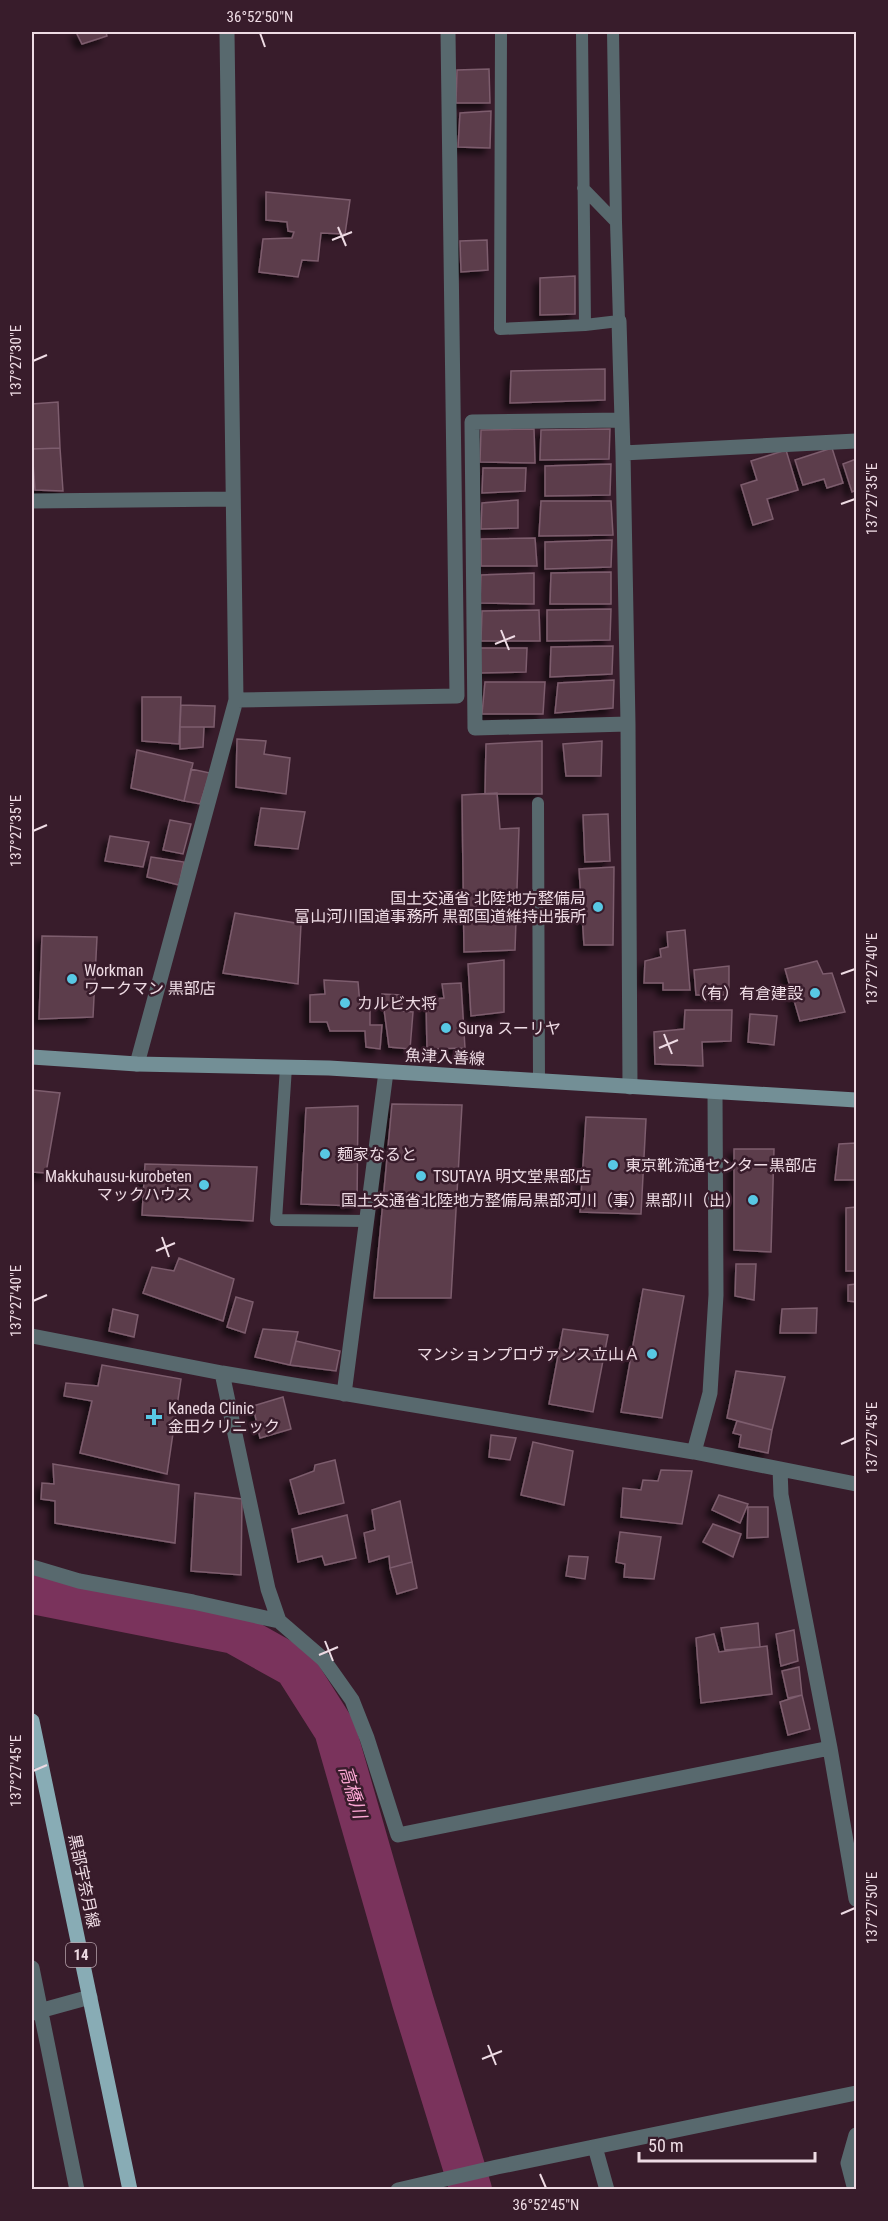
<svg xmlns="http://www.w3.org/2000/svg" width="888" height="2221" font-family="'Roboto Condensed','Noto Sans JP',sans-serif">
<defs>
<filter id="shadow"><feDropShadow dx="-5.5" dy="5.5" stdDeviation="3" flood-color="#0009"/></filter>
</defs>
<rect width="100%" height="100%" fill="#381c2b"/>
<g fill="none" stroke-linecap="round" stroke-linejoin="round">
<!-- river -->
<path stroke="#7a335c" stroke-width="42" d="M32,1593L234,1633L295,1667L335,1730L413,2002L471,2190"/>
</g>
<!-- building -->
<path fill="#5b3c4c" stroke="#7d5d6d" stroke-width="1.5" filter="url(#shadow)" d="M76,32H106L107,36L82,44Z
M489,69L490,103H456L457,70Z
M491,111L490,148L458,147L460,113Z
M266,192L350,200L345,234L321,233L318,261L302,260L298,277L259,272L263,239L292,238L294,232L288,231L287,222L266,220Z
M487,240L488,270L461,272L460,241Z
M575,276V314L540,315V278Z
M605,369V400L510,403L511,371Z
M58,402L60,448L32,449V404Z
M534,429L535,463L480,462L481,430Z
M610,429L609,459L540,460L541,430Z
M60,448L63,491L35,490L32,449Z
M832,448L843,483L827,488L824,479L803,485L795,460Z
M786,450L798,490L767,499L773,519L753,525L741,485L757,480L751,461Z
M856,459V490L852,492L843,464Z
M611,464L610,495L545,496V466Z
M483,468H526L525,491L482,493Z
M518,500V528L481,529L482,503Z
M541,501H611L613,535L539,536Z
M535,538L537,566H481V539Z
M612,540L611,567L545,569V542Z
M611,572V604H550L551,573Z
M534,573V604L480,603L481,575Z
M611,609L610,640L547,641V610Z
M539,610L540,641H481L482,611Z
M613,646L612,674L550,677L551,647Z
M480,648H527L526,672L480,673Z
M614,680L613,708L555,713L558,683Z
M485,682H545L543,714H482Z
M142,697H181L179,744L142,741Z
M181,705L215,706L214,727H180Z
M180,727H204L203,747L180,749Z
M237,739L266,741L264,754L290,758L286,794L236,787Z
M542,741V794H485L486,744Z
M602,741L601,776H566L563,744Z
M137,750L193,763L184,801L131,788Z
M191,769L210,773L200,804L184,801Z
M497,793L500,829L519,828L515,950L464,952L462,795Z
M261,808L305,812L298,849L255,845Z
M608,814L610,861L585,862L583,815Z
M170,820L191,824L183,854L163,850Z
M110,836L149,842L143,867L105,861Z
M151,857L184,862L179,885L147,877Z
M614,867L613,945H584L579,869Z
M235,913L301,924L298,984L223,973Z
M685,930L690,990H663V983H644L645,961L661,957L660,949L668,947L667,932Z
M42,936L97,937L93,1017L39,1019Z
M504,960V1012L471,1016L468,964Z
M817,961L823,974L832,973L845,1012L800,1021L785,969Z
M729,966V995H696L694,970Z
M324,980L358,982L360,1004L370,1006V1025H382L380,1049L366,1047L365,1031H330L327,1022H310V995L325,994Z
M461,983L465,1048L427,1049L426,1000L444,998L442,984Z
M382,994L402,995V1011L413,1012L410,1049L389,1047Z
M685,1010H732L731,1041L702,1042L703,1066L655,1064L654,1032L684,1029Z
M750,1014L777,1016L774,1045L748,1042Z
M32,1090L60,1093L46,1173L32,1172Z
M392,1104L462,1105L451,1298H374Z
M358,1106L357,1206L301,1204L306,1108Z
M586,1117L646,1119L641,1214L580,1212Z
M856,1143V1180H835L839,1144Z
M734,1149H774L771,1252L734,1250Z
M145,1164L257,1167L253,1221L142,1215Z
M856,1207V1271H846V1208Z
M179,1258L234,1279L223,1321L143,1293L152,1267L174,1271Z
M736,1264H756L754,1300L735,1296Z
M856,1284V1302L848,1301V1285Z
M643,1289L684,1296L662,1418L621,1412Z
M236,1297L253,1302L245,1333L227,1327Z
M817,1308L816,1333H780L782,1309Z
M113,1309L138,1315L134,1337L109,1331Z
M263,1329L298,1332L290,1365L255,1357Z
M563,1329L608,1335L593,1412L549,1404Z
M296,1341L340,1351L336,1371L290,1365Z
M102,1365L181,1379L167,1474L80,1453L92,1401L64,1396L66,1383L98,1386Z
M736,1371L785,1377L772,1430L727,1418Z
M283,1397L291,1429L260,1438L253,1406Z
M737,1421L772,1430L768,1453L739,1447L741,1435L733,1433Z
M491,1435L516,1438L510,1460L489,1457Z
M533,1442L573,1451L564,1505L521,1495Z
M335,1460L344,1503L299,1514L290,1480L314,1471L315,1465Z
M53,1464L179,1485L175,1543L55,1523V1501L41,1499L42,1483L54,1484Z
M661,1470L692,1471L682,1524L621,1517L623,1488L641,1490L643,1480L658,1481Z
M195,1493L242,1499L241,1575L191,1571Z
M719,1495L748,1504L740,1523L712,1510Z
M400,1501L412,1562L390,1568L389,1556L369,1562L364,1533L375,1530L372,1510Z
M748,1507H768V1537L747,1538Z
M347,1515L356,1558L325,1565L322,1556L298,1562L292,1529Z
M713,1524L741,1534L733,1557L703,1542Z
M620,1532L661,1537L654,1579L624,1577L625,1564L616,1562Z
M569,1556L588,1557L585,1579L566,1576Z
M412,1562L417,1588L397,1594L390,1568Z
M758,1623L760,1647L725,1650L721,1628Z
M794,1630L798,1661L781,1666L776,1634Z
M714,1634L719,1652L767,1646L772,1694L701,1703L696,1638Z
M799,1667L802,1695L788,1698L782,1671Z
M802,1695L810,1729L788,1735L780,1702Z"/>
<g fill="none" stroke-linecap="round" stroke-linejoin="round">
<!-- service -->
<path stroke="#58696e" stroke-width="12" d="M501,32L500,329L585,325L582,32
M583,188L616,222L613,32
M585,325L619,321L616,222
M538,803L539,1081
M286,1067L276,1220L367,1221"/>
<!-- minor -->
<path stroke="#58696e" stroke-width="15" d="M619,321L623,453L628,724L475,728L472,422L622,420
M623,453L856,441
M32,501L233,499
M236,700L457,696L448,32
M628,724L630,1087
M137,1064L236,700L227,32
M32,1336L222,1373L694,1452L856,1484
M222,1373L268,1589L279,1621L323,1659L352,1700L367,1738L398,1835L830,1748
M344,1394L386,1072
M694,1452L710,1393L716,1295L715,1092
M780,1469L781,1495L830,1748L856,1899
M32,1567L79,1581L193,1602L279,1621
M32,1968L77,2190
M32,2013L90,1997
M595,2147L607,2190
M398,2190L497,2167L856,2093
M855,2190L848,2163L856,2135"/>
<!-- secondary -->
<path stroke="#738f96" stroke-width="15" d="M32,1057L137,1064L329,1068L856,1100"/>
<!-- primary -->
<path stroke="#88acb5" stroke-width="15" d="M32,1721L130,2190"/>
</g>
<!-- ticks -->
<path fill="none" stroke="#eedbe4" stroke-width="2" d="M260,33L265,47M338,227L346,246M332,240L352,232M33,361L47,355M841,504L855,499M501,630L509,650M495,644L515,636M33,831L47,825M841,974L855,969M664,1034L672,1054M659,1048L678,1040M162,1237L169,1257M156,1251L175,1243M33,1301L47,1295M841,1444L855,1438M325,1641L333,1661M319,1655L338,1647M33,1771L47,1765M841,1914L855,1908M488,2045L496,2065M482,2059L502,2051M540,2174L546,2188"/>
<!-- markers -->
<g fill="#58c8e4" stroke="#381c2b" stroke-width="2">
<circle cx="598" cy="907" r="6"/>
<circle cx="72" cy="979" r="6"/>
<circle cx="815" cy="993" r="6"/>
<circle cx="345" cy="1003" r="6"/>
<circle cx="446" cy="1028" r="6"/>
<circle cx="325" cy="1154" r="6"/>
<circle cx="613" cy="1165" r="6"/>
<circle cx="421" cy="1176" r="6"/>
<circle cx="204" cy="1185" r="6"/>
<circle cx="753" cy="1200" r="6"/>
<circle cx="652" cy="1354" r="6"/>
<path d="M151 1408h6v6h6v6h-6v6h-6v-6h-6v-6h6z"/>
</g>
<g text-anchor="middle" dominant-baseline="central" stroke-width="5" stroke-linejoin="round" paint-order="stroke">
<!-- shield labels -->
<rect fill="#381c2b" stroke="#b7a2ac" stroke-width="1.5" x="66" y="1943" width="30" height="24" rx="4.5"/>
<g font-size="15" font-weight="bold" fill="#eedbe4">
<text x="81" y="1955">14</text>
</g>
<!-- poi labels -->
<g font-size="16" fill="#eedbe4" stroke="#381c2b" text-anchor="start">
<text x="586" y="898" text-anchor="end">国土交通省 北陸地方整備局<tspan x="586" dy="18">富山河川国道事務所 黒部国道維持出張所</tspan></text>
<text x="84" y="970">Workman<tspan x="84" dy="18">ワークマン 黒部店</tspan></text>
<text x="803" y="993" text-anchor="end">（有）有倉建設</text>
<text x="357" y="1003">カルビ大将</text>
<text x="458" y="1028">Surya スーリヤ</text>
<text x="337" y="1154">麺家なると</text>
<text x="625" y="1165">東京靴流通センター黒部店</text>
<text x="192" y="1176" text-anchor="end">Makkuhausu-kurobeten<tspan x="192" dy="18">マックハウス</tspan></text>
<text x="433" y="1176">TSUTAYA 明文堂黒部店</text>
<text x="741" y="1200" text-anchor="end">国土交通省北陸地方整備局黒部河川（事）黒部川（出）</text>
<text x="640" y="1354" text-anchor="end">マンションプロヴァンス立山Ａ</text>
<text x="168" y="1408">Kaneda Clinic<tspan x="168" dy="18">金田クリニック</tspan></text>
</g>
<!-- street labels -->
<g font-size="16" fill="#eedbe4" stroke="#381c2b">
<text transform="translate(445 1057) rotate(3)">魚津入善線</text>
<text transform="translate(84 1881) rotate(78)">黒部宇奈月線</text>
</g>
<!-- water labels -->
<g font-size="18" font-style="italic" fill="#fda8d5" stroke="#381c2b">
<text transform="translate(353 1792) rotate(73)">高橋川</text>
</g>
</g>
<!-- border -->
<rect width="888" height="2221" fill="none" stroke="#381c2b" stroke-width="66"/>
<!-- scale -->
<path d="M639 2152v9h176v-9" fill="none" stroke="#eedbe4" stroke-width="3"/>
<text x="648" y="2152" font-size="18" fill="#eedbe4" stroke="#381c2b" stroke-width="4.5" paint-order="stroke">50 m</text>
<rect x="33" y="33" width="822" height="2155" fill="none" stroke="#eedbe4" stroke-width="2"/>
<g font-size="15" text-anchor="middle" fill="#eedbe4">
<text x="260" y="22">36°52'50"N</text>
<text transform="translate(16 361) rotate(-90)" y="5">137°27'30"E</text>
<text transform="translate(872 499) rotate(-90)" y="5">137°27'35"E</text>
<text transform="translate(16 831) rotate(-90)" y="5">137°27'35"E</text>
<text transform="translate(872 969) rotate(-90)" y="5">137°27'40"E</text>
<text transform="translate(16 1301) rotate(-90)" y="5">137°27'40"E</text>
<text transform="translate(872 1438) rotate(-90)" y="5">137°27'45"E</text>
<text transform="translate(16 1771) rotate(-90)" y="5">137°27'45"E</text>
<text transform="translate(872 1908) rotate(-90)" y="5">137°27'50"E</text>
<text x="546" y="2210">36°52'45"N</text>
</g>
</svg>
